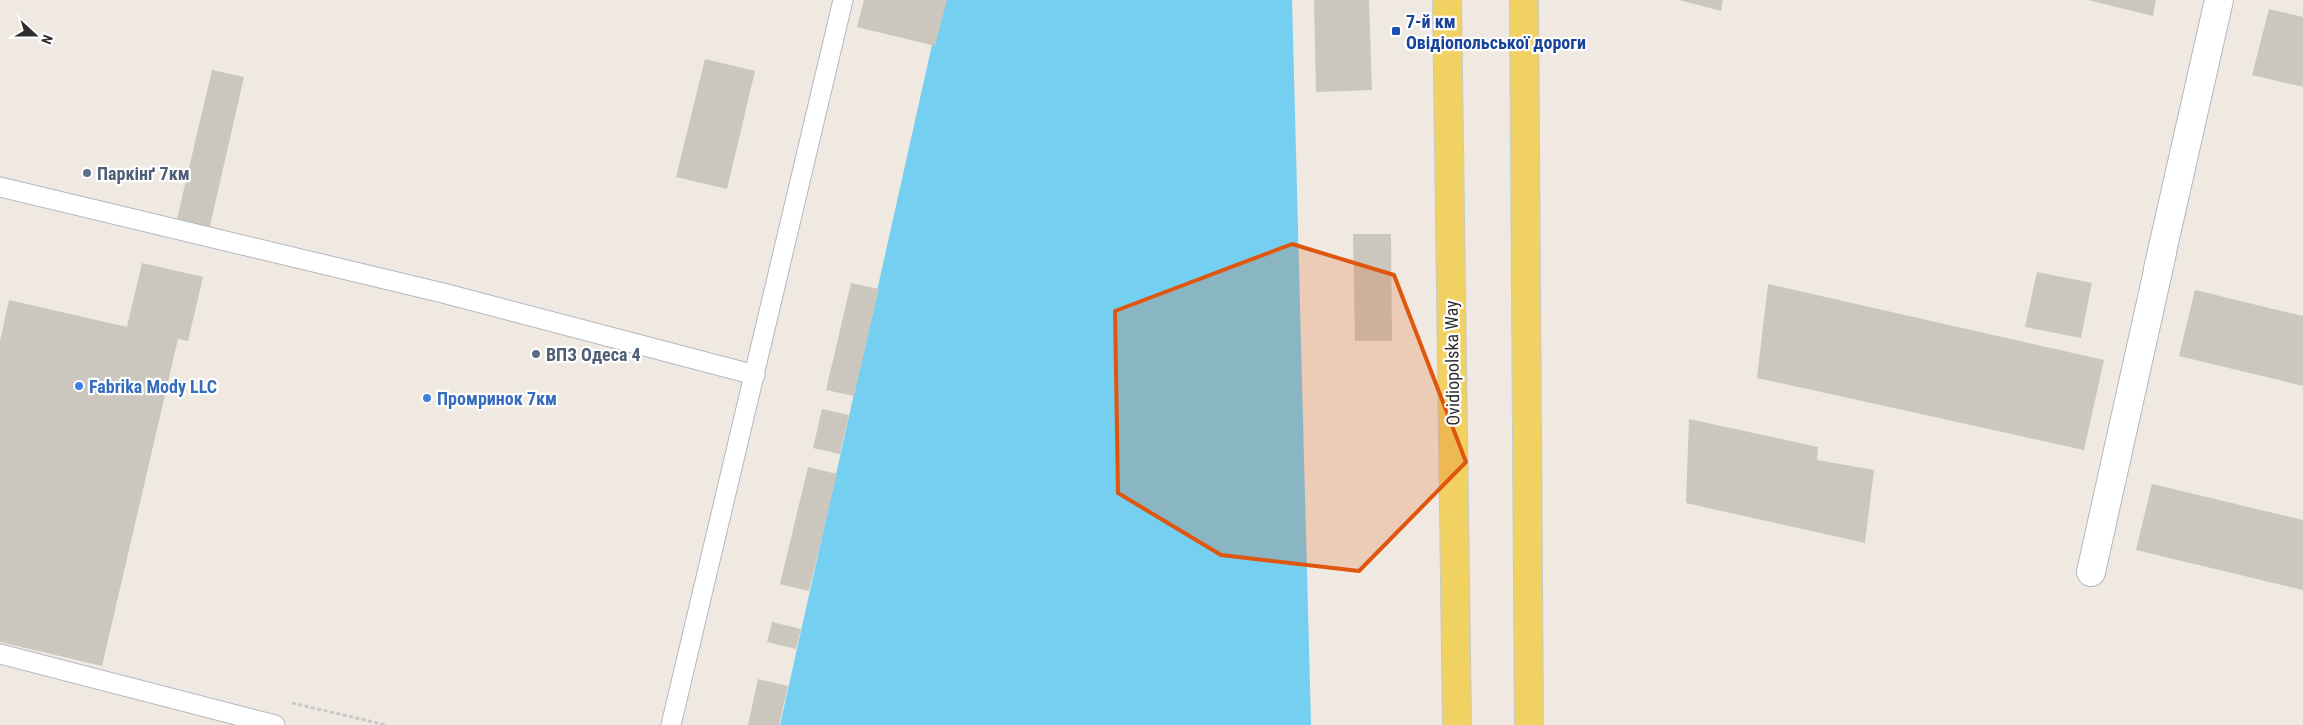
<svg xmlns="http://www.w3.org/2000/svg" width="2303" height="725" font-family="'Roboto Condensed',sans-serif">
<rect width="100%" height="100%" fill="#efe9e1"/>
<!-- water -->
<path fill="#75cff0" d="M942,0H1292L1311,725H780Z"/>
<!-- building -->
<path fill="#cbc7bf" d="M864,0H947L935,46L857,27Z
M1314,0H1369L1372,90L1316,92Z
M1679,0H1723L1721,11Z
M2088,0H2156L2153,16Z
M2269,9L2303,17V87L2252,75Z
M705,59L755,71L727,189L676,177Z
M212,70L244,77L209,230L176,223Z
M1353,234H1391L1392,341H1355Z
M142,263L203,277L188,341L178,339L102,666L0,642V341L9,300L127,327Z
M2037,272L2092,283L2081,338L2025,327Z
M851,283L879,289L854,396L826,390Z
M1768,284L2104,360L2084,450L1757,378Z
M2195,290L2303,316V386L2179,356Z
M822,409L849,415L840,454L813,448Z
M1689,419L1818,447L1817,460L1874,470L1865,543L1686,503Z
M808,467L837,474L809,591L780,584Z
M2152,484L2303,520V590L2136,550Z
M772,622L801,629L796,649L767,642Z
M758,679L788,686L779,725H748Z"/>
<g fill="none" stroke-linecap="round" stroke-linejoin="round">
<!-- lane casing -->
<g stroke="#b4b7c1" stroke-width="21">
<path id="lane" d="M0,187L443,293L755,375
M0,654L275,725
M671,725L843,0"/>
</g>
<!-- street casing -->
<g stroke="#b4b7c1" stroke-width="30">
<path id="street" d="M2158,269L2219,0
M2091,572L2162,253"/>
</g>
<!-- primary casing -->
<g stroke="#c9c9c9" stroke-width="30">
<path id="primary" d="M1447,0L1457,725
M1524,0L1529,725"/>
</g>
<!-- path -->
<path stroke="#c9c9c9" stroke-width="3" stroke-dasharray="4 2.5" stroke-linecap="butt" d="M292,703L386,725"/>
<!-- lane -->
<use href="#lane" stroke="#fff" stroke-width="19"/>
<!-- street -->
<use href="#street" stroke="#fff" stroke-width="28"/>
<!-- primary -->
<use href="#primary" stroke="#f2d163" stroke-width="28"/>
</g>
<!-- marked area -->
<path fill="#df570e" fill-opacity="0.2" stroke="#df570e" stroke-width="4" stroke-linejoin="round" d="M1292,244L1394,275L1466,462L1359,571L1221,555L1118,493L1115,311Z"/>
<!-- markers -->
<rect fill="#1a4fb4" stroke="#fff" stroke-width="2" x="1391" y="26" width="10" height="10" rx="2.5"/>
<g fill="#5c6f8a" stroke="#fff" stroke-width="2">
<circle cx="87" cy="173" r="5"/>
<circle cx="536" cy="354" r="5"/>
</g>
<g fill="#3f7fe0" stroke="#fff" stroke-width="2">
<circle cx="79" cy="386" r="5"/>
<circle cx="427" cy="398" r="5"/>
</g>
<g text-anchor="middle" dominant-baseline="central" stroke-width="4.5" stroke-linejoin="round" paint-order="stroke">
<!-- transit labels -->
<g font-size="18" font-weight="bold" fill="#164399" stroke="#fff" text-anchor="start">
<text x="1406" y="21">7-й км<tspan x="1406" dy="21">Овідіопольської дороги</tspan></text>
</g>
<!-- service labels -->
<g font-size="18" font-weight="bold" fill="#4e5e75" stroke="#fff" text-anchor="start">
<text x="97" y="173">Паркінґ 7км</text>
<text x="546" y="354">ВПЗ Одеса 4</text>
</g>
<!-- street labels -->
<g font-size="18" fill="#2e2e2e" stroke="#fff">
<text transform="translate(1452 363) rotate(-91)">Ovidiopolska Way</text>
</g>
<!-- shop labels -->
<g font-size="18" font-weight="bold" fill="#366cbe" stroke="#fff" text-anchor="start">
<text x="89" y="386">Fabrika Mody LLC</text>
<text x="437" y="398">Промринок 7км</text>
</g>
</g>
<!-- north arrow -->
<g transform="translate(35 35) rotate(111)" stroke="#ffffff" stroke-width="4" paint-order="stroke">
<path d="M0-4L9 19L0 12L-9 19Z" fill="#2e2e2e"/>
<text y="-8" font-size="14" font-weight="bold" text-anchor="middle" fill="#2e2e2e">N</text>
</g>
</svg>
